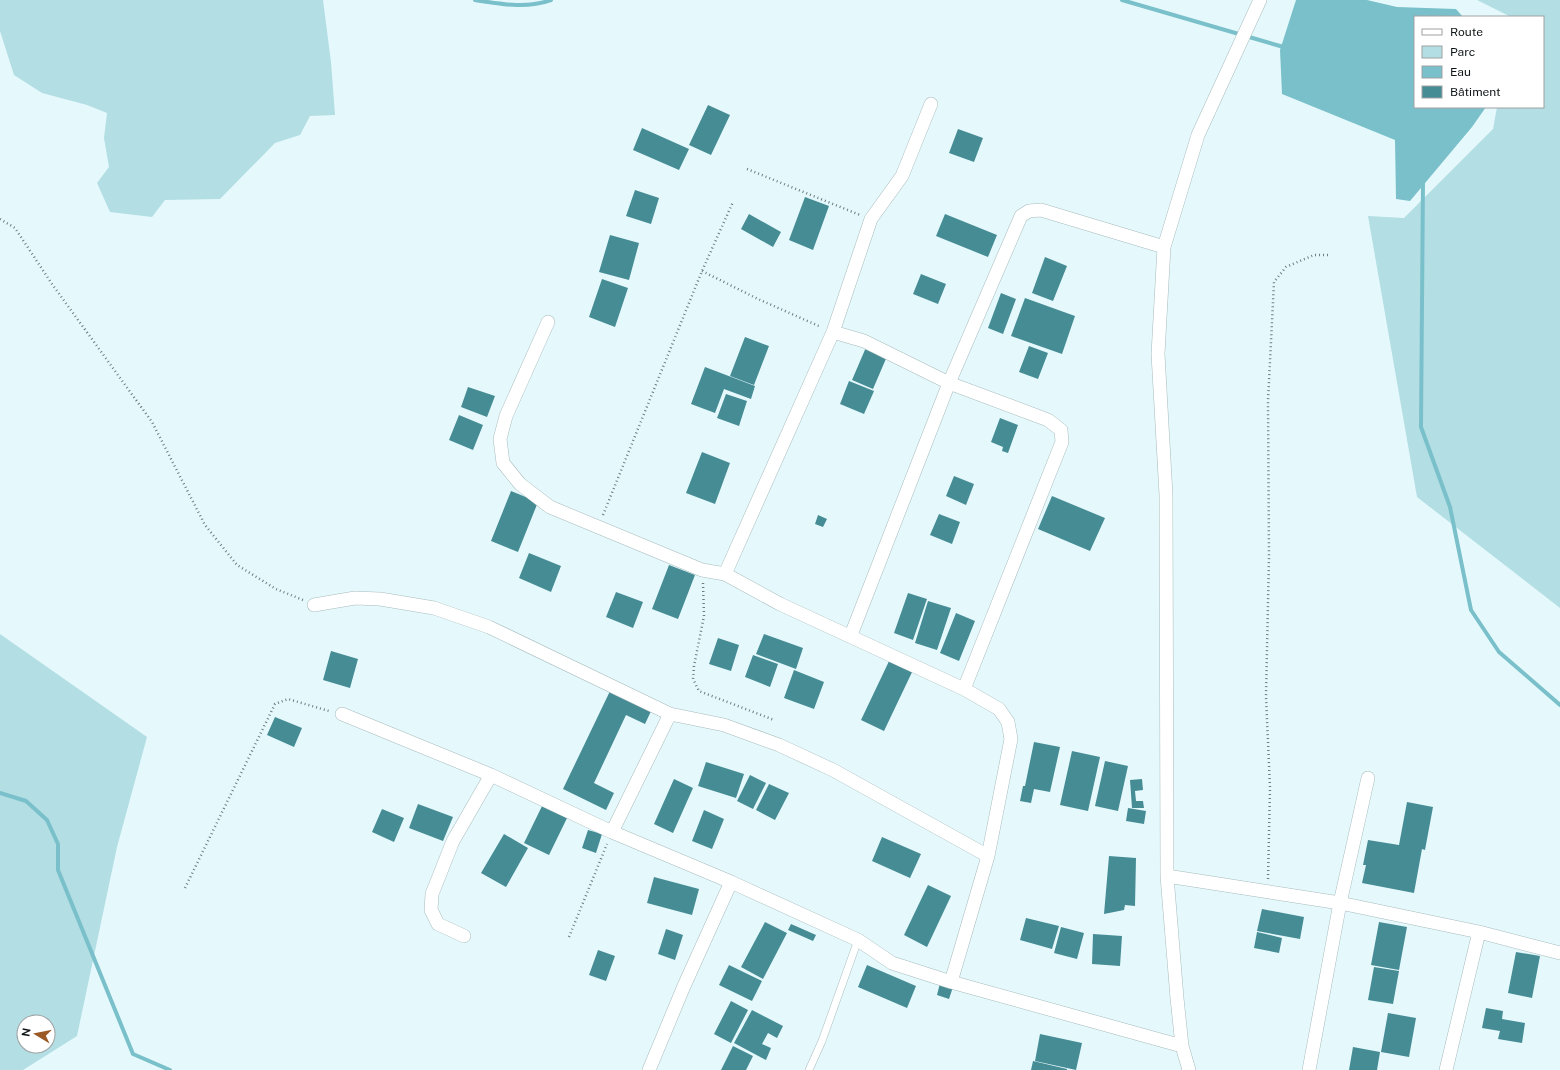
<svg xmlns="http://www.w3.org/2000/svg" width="1560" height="1070" font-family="'Public Sans',sans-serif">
<rect width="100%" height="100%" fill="#e5f9fc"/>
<!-- green -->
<path fill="#b3dee4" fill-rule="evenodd" d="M0,0H323L331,62L335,115L310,116L300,135L275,143L220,199L165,200L152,217L110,212L97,183L109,167L104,138L107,113L87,105L42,93L14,75L0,31Z
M1477,0H1560V608L1417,497L1368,216L1404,218L1493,129L1497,107H1543V17H1511Z
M0,634L147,737L117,847L77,1036L23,1070H0ZM24,1022H48V1046H24Z"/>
<!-- water -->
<path fill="#7ac0ca" d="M1296,0H1367L1397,7L1456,9L1463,17H1415V107H1486L1472,127L1410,201L1396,199L1395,140L1282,94L1280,50Z"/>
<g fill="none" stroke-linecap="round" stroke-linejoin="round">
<!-- stream -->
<path stroke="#7ac0ca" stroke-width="4" d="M475,0C501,4 526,9 551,0
M1122,0L1287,48
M1423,181L1421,427L1450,507L1471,610L1499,652L1560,705
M0,793L26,801L47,820L58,844V870L133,1054L170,1070"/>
</g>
<!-- building -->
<path fill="#468c95" d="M708,105L730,115L711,155L689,145Z
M642,128L689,149L679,170L633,150Z
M958,129L983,138L974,162L949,153Z
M635,190L659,198L651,224L626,216Z
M805,197L829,206L813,250L789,240Z
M749,214L781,232L773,247L741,229Z
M945,214L997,235L988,257L936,236Z
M610,235L639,243L629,280L599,272Z
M1045,257L1067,266L1053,301L1032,293Z
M921,274L946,284L938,304L913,294Z
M602,279L628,288L615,327L589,317Z
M1001,293L1016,299L1003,334L988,328Z
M1025,298L1075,316L1062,354L1011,336Z
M745,337L769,346L754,385L730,376Z
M867,345L888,354L873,389L852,380Z
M1029,346L1048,353L1038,379L1019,372Z
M705,367L755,386L751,399L724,389L715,413L691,404Z
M849,381L874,391L864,414L840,404Z
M468,387L495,396L487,417L461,407Z
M726,394L747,401L739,426L717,418Z
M459,415L483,425L473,450L449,440Z
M1000,418L1018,425L1008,453L1002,451L1003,447L991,442Z
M702,452L730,463L715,504L686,493Z
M954,476L974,484L966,505L946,496Z
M511,491L538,502L518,552L491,541Z
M1052,496L1105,518L1090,551L1038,529Z
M939,514L960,522L952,544L930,535Z
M818,515L827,519L823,527L815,524Z
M529,553L561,566L551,592L519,578Z
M669,565L695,575L678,619L652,609Z
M616,592L643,602L633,628L606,617Z
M908,593L927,599L913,640L894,633Z
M928,601L951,608L937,650L915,643Z
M956,613L975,621L959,661L940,653Z
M764,634L803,648L796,669L756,654Z
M718,638L739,645L731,671L709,664Z
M331,651L358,659L350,688L323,680Z
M753,655L778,664L770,687L745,677Z
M891,657L914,668L884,731L861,720Z
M794,670L824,682L814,709L784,698Z
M611,689L652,709L645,724L626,715L594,783L614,793L606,810L563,789Z
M275,717L302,728L294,747L267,735Z
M1034,742L1060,747L1050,792L1034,789L1031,803L1020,801L1023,786H1025Z
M1072,751L1100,757L1088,811L1060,805Z
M1105,761L1128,766L1118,811L1095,806Z
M706,762L744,774L736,798L698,786Z
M750,775L766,783L753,809L737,801Z
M674,779L693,788L673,833L654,824Z
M1142,779L1143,790L1135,791L1136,801H1143L1144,808H1132L1130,780Z
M769,784L789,793L775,820L756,810Z
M544,802L569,814L549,855L524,843Z
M1407,802L1433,807L1425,850L1422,849L1414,893L1362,883L1366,865H1363L1368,840L1399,845Z
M418,804L453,817L443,841L409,828Z
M1128,808L1146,811L1144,824L1126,821Z
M382,809L404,818L394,842L372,832Z
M704,810L724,819L712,849L692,841Z
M588,830L602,834L596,853L582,848Z
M504,834L528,848L506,887L481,873Z
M882,837L921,854L910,878L872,861Z
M1109,856L1136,858L1135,906L1125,905L1124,910L1104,914Z
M654,877L699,889L692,915L647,903Z
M928,885L951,896L927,947L904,935Z
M1262,909L1304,917L1300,939L1257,931Z
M1026,918L1059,926L1052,949L1020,940Z
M765,922L787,933L763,979L741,967Z
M1379,922L1407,927L1399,970L1371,965Z
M791,924L816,935L813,941L788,930Z
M1061,927L1084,933L1077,959L1054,953Z
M666,929L683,935L675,960L658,954Z
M1257,932L1282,938L1279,953L1254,948Z
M1093,934L1122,936L1120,966L1092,964Z
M598,950L615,956L606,981L589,975Z
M1516,952L1540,956L1532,998L1508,993Z
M729,965L762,981L752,1001L719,985Z
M867,965L916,986L907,1008L858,987Z
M1374,967L1399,971L1393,1004L1368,1000Z
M940,983L953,987L949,999L937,995Z
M731,1001L748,1010L731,1043L714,1034Z
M1486,1008L1503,1011L1502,1019L1525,1023L1522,1043L1498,1039L1500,1031L1482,1028Z
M752,1010L783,1026L777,1038L768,1033L762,1044L771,1048L766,1060L734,1043Z
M1388,1013L1416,1018L1409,1057L1381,1052Z
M1040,1034L1082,1043L1076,1070L1035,1061Z
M733,1046L753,1056L746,1070H721Z
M1353,1047L1380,1052L1377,1070H1349Z
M1033,1061L1067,1069V1070H1031Z"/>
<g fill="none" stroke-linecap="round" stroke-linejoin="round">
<!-- lane casing -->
<g stroke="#a8bbbd" stroke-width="8">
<path id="lane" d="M809,1070L822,1041L858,940"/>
</g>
<!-- street casing -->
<g stroke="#a8bbbd" stroke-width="14">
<path id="street" d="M548,322L506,416L500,439L503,463L520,484L550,507L702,570L725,574L780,604L964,689L999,709L1008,722L1011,739L988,856L951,982
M833,332L864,341L949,383L851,635
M725,574L833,332L871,219L902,176L931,104
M314,605L355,598L380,599L434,608L489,627L670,714L724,725L779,745L833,770L988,856
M964,689L1062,442L1061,430L1048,420L949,383L1021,216L1029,211L1041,210L1164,247
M342,714L491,775L612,832L731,882L858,940L892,963L951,982L1182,1046
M612,832L670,714
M1167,876L1340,903L1479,932L1560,953
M464,936L438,924L431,910L432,894L453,841L491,775
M649,1070L684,986L731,882
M1189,1070L1182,1046L1177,998L1167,876L1166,495L1158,354L1164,247L1198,135L1260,0
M1309,1070L1340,903L1368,778
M1446,1070L1479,932"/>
</g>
<!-- path -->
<path stroke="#707d7f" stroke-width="2.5" stroke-dasharray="1 3" stroke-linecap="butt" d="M747,169L860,215
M0,219L15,228L52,284L152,422L205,525L237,565L276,589L303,600
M702,271L758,299L821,327
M603,515L702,271L733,202
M703,583L704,616L694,666L693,679L699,691L774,720
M1268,879L1270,788L1266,696L1269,557L1268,401L1274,282L1286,267L1314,255H1330
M185,888L275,704L288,699L329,711
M569,937L607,844"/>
<!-- lane -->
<use href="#lane" stroke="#fff" stroke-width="7"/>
<!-- street -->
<use href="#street" stroke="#fff" stroke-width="13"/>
</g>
<!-- legend -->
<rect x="1414" y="16" width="130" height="92" fill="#ffffff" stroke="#9fa2a2"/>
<rect x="1422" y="29" width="20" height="6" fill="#ffffff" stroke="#9fa2a2"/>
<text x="1450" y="36" font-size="12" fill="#0f1617">Route</text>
<rect x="1422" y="46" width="20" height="12" fill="#b3dee4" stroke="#9fa2a2"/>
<text x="1450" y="56" font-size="12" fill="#0f1617">Parc</text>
<rect x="1422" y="66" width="20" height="12" fill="#7ac0ca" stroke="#9fa2a2"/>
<text x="1450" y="76" font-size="12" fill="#0f1617">Eau</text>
<rect x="1422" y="86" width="20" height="12" fill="#468c95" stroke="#9fa2a2"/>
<text x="1450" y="96" font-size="12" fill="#0f1617">Bâtiment</text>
<!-- north arrow -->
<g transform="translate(36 1034) rotate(280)"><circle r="19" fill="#ffffff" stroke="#9fa2a2"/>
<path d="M0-3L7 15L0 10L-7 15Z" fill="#9b5a25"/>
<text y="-6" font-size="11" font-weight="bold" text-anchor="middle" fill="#0f1617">N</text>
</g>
</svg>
